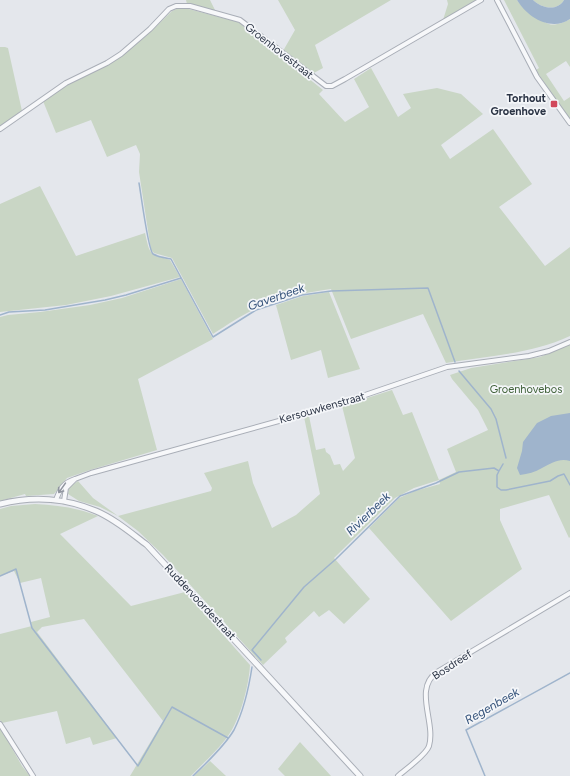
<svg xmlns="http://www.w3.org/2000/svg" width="570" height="776" font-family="Figtree,sans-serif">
<rect width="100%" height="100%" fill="#e4e7ec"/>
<!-- green -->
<path fill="#c9d6c5" d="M186,0H210L216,12L187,4Z
M278,0H391L315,45L323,68L312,74L283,51L295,30Z
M447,0H478L443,20L448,4Z
M504,0H517C521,7 541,21 549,24C555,26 565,22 570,19V67L566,61L546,74L564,101L570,97V119L539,75L536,70L539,68Z
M533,0H564C557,12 541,8 533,0Z
M181,7L238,22L323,90L319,94L345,122L369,107L354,79L371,68L398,117L411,108L403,94L437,88L461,94L483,114L441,145L450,159L493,129L532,184L499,207L545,266L570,247V336C531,354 488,356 446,363L423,314L351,339L331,289C308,292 284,297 262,306C244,313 229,324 213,334L172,258L154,253L151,250L139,172L140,154L136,145L107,157L91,120L56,133L43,101L69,84L94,70L112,62L145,37L172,11Z
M0,47H5L8,48L22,111L0,126Z
M40,186L76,256L145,233C150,255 149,254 170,260L180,277L111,296L66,305L0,312V204Z
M181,279L213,339L138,379L157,450L90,470L67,478L54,494L26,496L25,494L0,501V317L8,315L40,312L90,305L122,298Z
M329,292L360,369L328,378L321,350L291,360L276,305L303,296Z
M570,344V537L569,538L549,495L500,509V520L522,569L451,621L369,528L399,498L415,491L440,484L439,480L414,488L395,498L334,558L370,599L344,624L329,610L319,617L314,611L285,638L287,642L263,665L163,555L138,531L118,516L100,507L79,501L68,494L69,487L78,481L93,498L118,516L211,491L212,488L204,473L248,461L253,483L272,528L296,515L320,494L304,417L309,416L316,450L325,448L326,452L330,455L334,465L340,464L343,471L355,458L342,406L392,390L403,415L412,412L439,480L456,472L447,449L488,430L478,410L452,379L450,375L471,368L540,357Z
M35,504C58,505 77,508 98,516L60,534L131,606L185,592L250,665C249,686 239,724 225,740C215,753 202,764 191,776H130L163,721L84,619L42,627L37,632L117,738L93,745L90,737L66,744L57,711L2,723L0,720V634L32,626L31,622L50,617L41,578L20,583L14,571L0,576V509L11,506Z
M0,727L22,766L30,776H0Z
M300,742L331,776H285L278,769Z
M210,761L226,776H194Z"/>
<!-- water -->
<path fill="#9fb4cc" d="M517,0H533C541,8 557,12 564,0H570V19C551,32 527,17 517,0Z
M570,413V461C559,458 552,463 542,468C535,472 528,474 520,475L517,468L522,451L523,442L537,423L551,416Z"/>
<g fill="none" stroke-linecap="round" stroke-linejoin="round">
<!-- stream -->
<path stroke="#9fb4cc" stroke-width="1.5" d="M139,183C141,194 148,250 153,254C158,257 166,258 171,259L213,337L256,310L302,295L331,291L428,288L455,362
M0,315L9,312L45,310L105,300L126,295L181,278
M459,371L491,409L496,419L506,458
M499,471L503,464
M0,576L16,569L32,628L138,766L172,707L228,738
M261,660L252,650L304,587L336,559L400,496L436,483L459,472L494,468L499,471L497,475V487L501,490H506L550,481L558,476L564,474L570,485
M193,776C207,762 224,747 234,730C243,712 249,687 252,667
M485,776L466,730L570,673"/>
<!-- minor casing -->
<g stroke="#a9aeb7" stroke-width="6">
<path id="minor" d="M497,0L537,77L570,123
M0,129L66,83L107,63L121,54L150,29L169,9L176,6H190L240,20L326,86H332L345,79L481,0
M75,479L91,473L333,406L447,367L529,356L549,351L570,342
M56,500C60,489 63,483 75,479L66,488L64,501
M0,724L33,776
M398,776C406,769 426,755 429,746C436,722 413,689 437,672L570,593"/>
</g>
<!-- tertiary casing -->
<g stroke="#a9aeb7" stroke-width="7">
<path id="tertiary" d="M0,504C32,496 66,498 96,511C115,519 131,533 147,545L360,776"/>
</g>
<!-- minor -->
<use href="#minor" stroke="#f7f8fa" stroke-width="4"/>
<!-- tertiary -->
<use href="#tertiary" stroke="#f7f8fa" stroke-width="5"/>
</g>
<!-- one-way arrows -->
<defs><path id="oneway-shaft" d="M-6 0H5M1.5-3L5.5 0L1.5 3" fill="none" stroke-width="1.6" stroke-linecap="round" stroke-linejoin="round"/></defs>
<use stroke="#9196a0" href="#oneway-shaft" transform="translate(62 488) rotate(125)"/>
<!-- markers -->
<rect fill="#d1495b" stroke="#f4f6f9" stroke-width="1.5" x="550" y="100" width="8" height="8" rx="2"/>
<g text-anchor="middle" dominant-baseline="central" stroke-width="3.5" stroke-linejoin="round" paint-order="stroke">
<!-- street labels -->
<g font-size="11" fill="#2b3445" stroke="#f4f6f9">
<text transform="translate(279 51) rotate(38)">Groenhovestraat</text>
<text transform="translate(322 408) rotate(-16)">Kersouwkenstraat</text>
<text transform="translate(200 602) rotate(47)">Ruddervoordestraat</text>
<text transform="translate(452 665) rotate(-33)">Bosdreef</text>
</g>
<!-- poi labels -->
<g font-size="11" font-weight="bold" fill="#2b3445" stroke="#f4f6f9" text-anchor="end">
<text x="546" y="98">Torhout<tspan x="546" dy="13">Groenhove</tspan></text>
</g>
<!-- park labels -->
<g font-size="11" fill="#3f6138" stroke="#f4f6f9">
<text x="526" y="389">Groenhovebos</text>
</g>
<!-- water labels -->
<g font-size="12" font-style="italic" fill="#34527a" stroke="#f4f6f9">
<text transform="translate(276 297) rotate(-19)">Gaverbeek</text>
<text transform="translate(368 514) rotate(-44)">Rivierbeek</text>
<text transform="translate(492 706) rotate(-30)">Regenbeek</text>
</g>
</g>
</svg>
